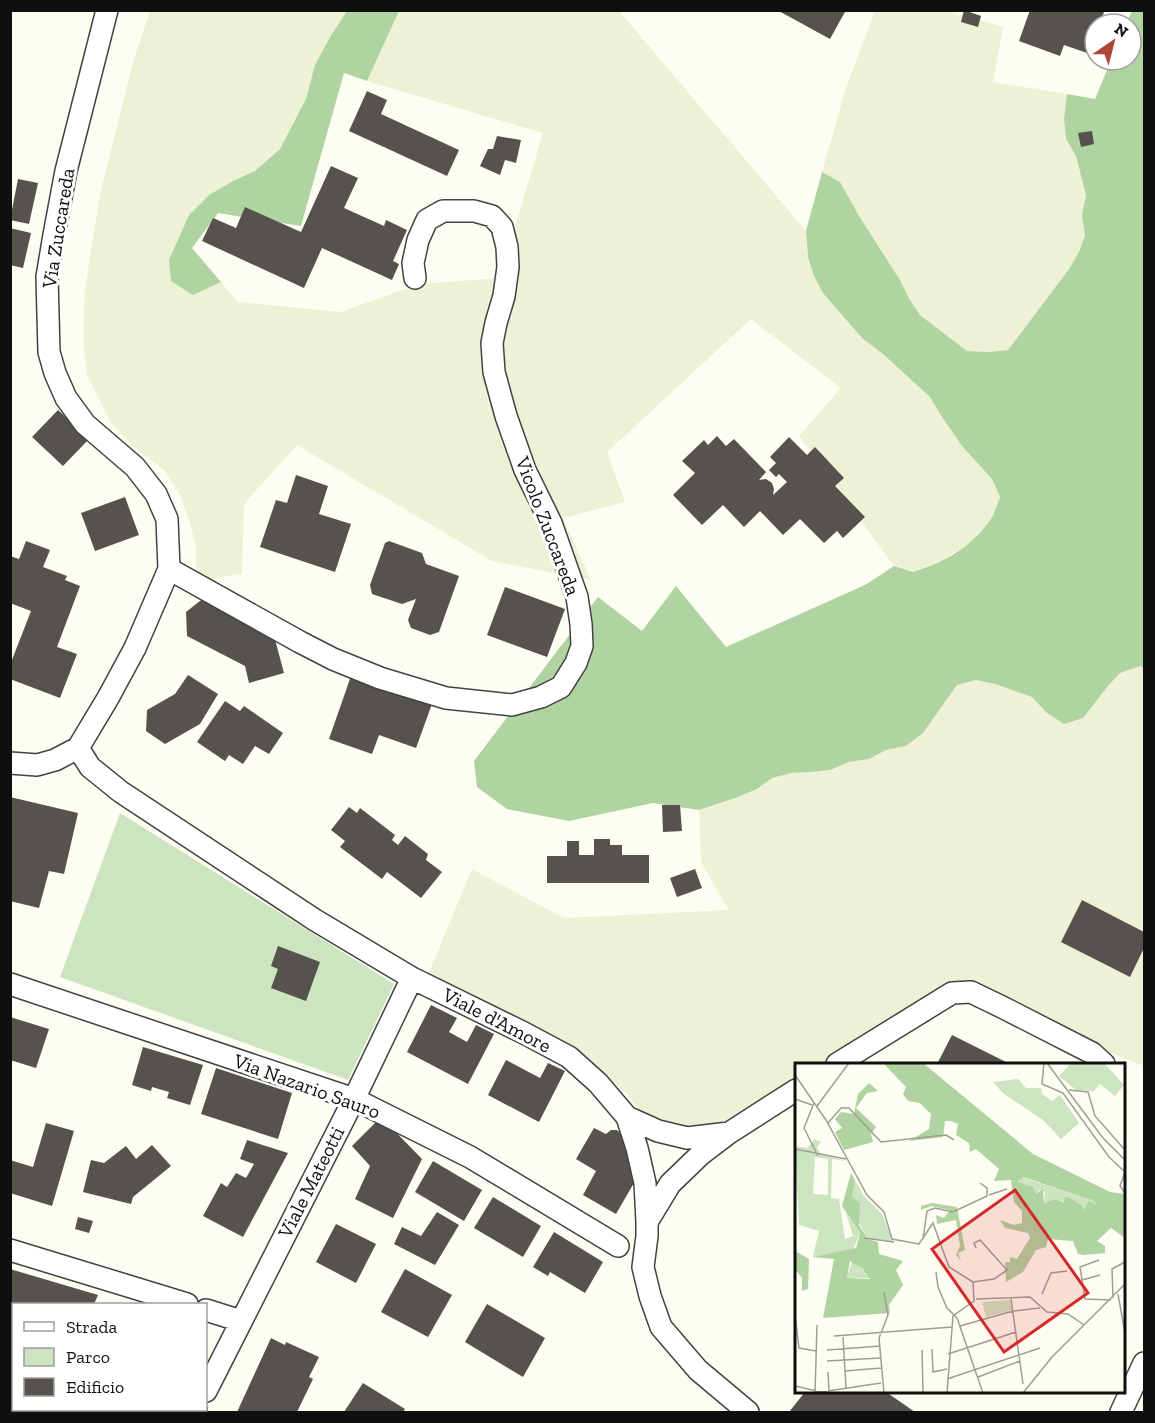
<svg xmlns="http://www.w3.org/2000/svg" width="1155" height="1423" font-family="'Zilla Slab',serif">
<rect width="100%" height="100%" fill="#fdfdf2"/>
<!-- farmland -->
<path fill="#eef1d5" d="M150,11H347L330,37L315,65L306,99L280,149L255,171L233,181L209,195L190,214L192,295L221,282L238,302L341,312L419,284L500,278L543,133L367,81L399,11H619L806,231L808,257L863,339L883,354L930,397L940,414L962,446L992,479L1000,497L993,516L981,532L966,546L933,565L913,572L894,566L799,436L841,388L751,319L607,452L625,502L563,518L591,580L492,561L297,445L244,504L242,574L196,581V548L190,523L180,495L165,471L133,446L111,423L87,375L83,338L85,289L100,194L133,62Z
M875,11H946L1003,27L993,82L1067,94L1064,119L1066,139L1076,156L1086,195L1083,215L1085,235L1079,252L1069,269L1008,350L989,352L967,351L920,315L910,300L900,280L859,216L822,172L846,88Z
M1140,665L1144,668V1066L1081,1041L957,997L859,1064H796V1104L758,1125L690,1133L646,1119L628,1095L592,1064L427,977L472,869L564,918L729,910L701,862L699,810L738,797L757,789L772,778L791,773L811,772L830,770L849,762L869,759L886,750L906,746L923,733L957,685L976,680L995,684L1032,697L1047,713L1107,687L1120,673Z"/>
<!-- green -->
<path fill="#cce4c0" d="M120,813L394,984L348,1080L60,977Z"/>
<!-- forest -->
<path fill="#afd3a1" d="M347,11H399L367,81L344,73L301,226L218,213L192,248L221,282L193,295L171,281L169,260L189,215L209,195L233,181L255,171L280,149L306,99L315,65L330,37Z
M1132,11H1144V668L1140,666L1120,673L1107,687L1083,718L1064,724L1047,713L1032,697L995,684L976,680L957,685L923,733L906,746L886,750L869,759L849,762L830,770L811,772L791,773L772,778L757,789L738,797L699,810L653,803L569,821L507,809L477,787L474,761L598,597L642,631L676,586L726,647L865,585L894,566L913,572L933,565L951,556L966,546L981,532L993,516L1000,497L992,479L962,446L940,414L930,397L883,354L863,339L823,293L814,276L808,257L806,231L822,172L840,182L859,216L900,280L910,300L920,315L967,351L989,352L1008,350L1069,269L1079,252L1085,235L1082,215L1086,195L1076,156L1066,139L1064,119L1067,94L1095,99L1111,60H1131V24H1126Z"/>
<!-- building -->
<path fill="#56524d" d="M777,10H846L830,39Z
M964,10L981,16L978,27L961,22Z
M1030,10H1100L1104,12L1100,24H1095V39L1090,54L1064,45L1060,56L1019,41Z
M367,91L387,100L381,114L459,150L447,176L349,131Z
M1092,131L1094,144L1081,147L1078,133Z
M497,136L521,140L516,163L505,160L500,175L480,166L488,149H493Z
M331,166L358,178L344,208L384,226L386,220L407,230L393,261L399,264L392,280L322,248L304,288L202,241L213,218L236,228L245,207L301,232Z
M18,179L38,183L29,224L10,220Z
M10,228L31,233L23,268L10,265Z
M58,410L89,439L63,466L32,437Z
M717,436L726,446L734,439L766,472L759,480L766,479L772,483L774,489L773,495L787,482L779,474L776,477L769,470L776,463L770,457L789,437L807,455L815,447L844,478L835,486L865,517L843,538L837,531L824,543L800,519L783,535L760,511L744,527L723,505L702,525L673,495L695,473L682,461L704,440L708,445Z
M296,475L328,486L319,514L351,524L335,572L260,547L276,500L287,503Z
M125,497L139,535L95,551L81,513Z
M26,541L50,550L43,567L67,576L65,580L80,586L57,647L77,654L60,698L10,679V665L31,611L10,603V556L19,559Z
M389,541L422,553L426,564L459,576L439,632L430,635L411,628L408,620L416,599L402,604L372,594L370,585L385,543Z
M505,587L565,609L547,657L487,635Z
M205,597L273,632L284,673L249,683L245,666L187,636L186,612Z
M188,675L218,694L200,724L165,744L146,731L147,710L175,694Z
M351,676L432,704L416,748L379,735L372,754L329,739Z
M225,701L240,711L244,706L283,733L269,754L255,746L243,764L229,755L225,761L197,742Z
M10,797L78,813L64,874L49,871L39,908L10,901Z
M662,805H680L682,831L663,832Z
M349,807L357,813L360,808L395,835L392,840L398,845L405,836L428,854L426,860L442,872L421,898L387,872L382,879L340,847L345,841L331,830Z
M594,839H610V845H622V855H649V883H547V856H567V841H579V855H594Z
M695,869L702,888L677,897L670,878Z
M1082,900L1144,932V948L1130,977L1061,942Z
M278,946L320,962L306,1001L271,988L278,969L271,966Z
M431,1005L457,1018L449,1032L467,1042L476,1025L494,1034L468,1084L407,1052Z
M10,1017L49,1029L36,1068L10,1060Z
M952,1035L1010,1064H937Z
M143,1047L203,1065L190,1105L167,1098L169,1092L152,1087L151,1091L132,1085Z
M506,1060L540,1078L548,1063L565,1071L539,1122L488,1095Z
M216,1068L292,1093L278,1139L201,1114Z
M381,1117L422,1159L393,1218L355,1199L370,1166L352,1146Z
M46,1123L74,1131L52,1206L10,1193V1160L33,1167Z
M594,1128L606,1134L611,1130H617L621,1134L622,1140L629,1147L638,1176L616,1214L583,1195L596,1171L576,1159Z
M247,1140L288,1153L243,1237L203,1216L221,1183L227,1187L236,1173L246,1178L254,1164L240,1159Z
M152,1145L171,1166L133,1197L131,1204L83,1192L91,1160L104,1163L126,1146L136,1159Z
M433,1161L482,1190L464,1221L415,1192Z
M493,1197L541,1226L523,1257L474,1228Z
M437,1212L459,1225L435,1265L394,1244L402,1227L421,1236Z
M78,1217L93,1221L89,1233L75,1229Z
M336,1224L376,1244L356,1283L316,1262Z
M554,1232L603,1262L585,1293L550,1272L548,1276L533,1267Z
M10,1269L98,1295L94,1304H14V1325L10,1324Z
M405,1269L452,1295L428,1337L381,1312Z
M487,1304L545,1338L523,1377L465,1342Z
M271,1338L285,1345L286,1342L319,1357L309,1377L313,1379L297,1412H237Z
M14,1369V1410H40L39,1412H10V1375Z
M363,1383L405,1409L403,1412H344Z
M805,1392H886L915,1412H789Z
M99,1410H149L155,1412H98Z"/>
<g fill="none" stroke-linecap="round" stroke-linejoin="round">
<!-- street casing -->
<g stroke="#424242" stroke-width="24">
<path id="street" d="M169,569L300,642L333,659L380,678L446,698L512,705L541,697L561,687L576,663L582,646L581,624L577,597L551,523L525,470L506,416L494,372L492,343L496,323L504,296L508,267L507,247L502,227L492,216L474,211H443L427,220L418,240L413,263L415,278
M78,748L90,767L121,792L315,920L412,978L524,1033L569,1057L598,1083L627,1117L637,1148L645,1183L647,1222V1236L643,1267L650,1296L661,1327L698,1370L748,1412
M10,763L37,765L55,760L78,748L108,698L135,648L169,569L167,519L156,494L135,467L85,424L66,398L55,373L49,352L47,277L54,235L66,171L107,10
M10,984L354,1099L470,1157L618,1246
M837,1064L952,993L971,992L1004,1008L1092,1053L1104,1064
M627,1117L658,1131L687,1138L729,1133L700,1155L670,1184L647,1222
M729,1133L796,1090
M10,1250L187,1304
M206,1310L241,1321
M206,1391L354,1099L412,978
M194,1412L196,1410
M1121,1412L1144,1363"/>
</g>
<!-- street -->
<use href="#street" stroke="#fff" stroke-width="21"/>
</g>
<g text-anchor="middle" dominant-baseline="central" stroke-width="6" stroke-linejoin="round" paint-order="stroke">
<!-- street labels -->
<g font-size="20" fill="#0f0f0f" stroke="#fff">
<text transform="translate(58 228) rotate(-81)">Via Zuccareda</text>
<text transform="translate(548 526) rotate(69)">Vicolo Zuccareda</text>
<text transform="translate(497 1020) rotate(27)">Viale d'Amore</text>
<text transform="translate(307 1086) rotate(20)">Via Nazario Sauro</text>
<text transform="translate(311 1182) rotate(-63)">Viale Mateotti</text>
</g>
</g>
<!-- overview -->
<g transform="translate(795 1063)">
<rect width="330" height="330" fill="#fdfdf2"/>
<path d="M276,0H309L329,22L320,33L305,21L299,28L281,27L264,13ZM223,16L231,25H246L247,31L257,38L265,32L284,60L266,76L248,57L208,30L198,19ZM19,76L26,79L22,84L25,90L50,98L37,96L36,135L44,136L50,176L58,173L51,150L65,170L57,189L18,194L24,168L4,162L0,83L13,85ZM20,94L33,96V132L18,131ZM226,114L299,138L310,147L308,151L300,157L288,148V143L273,135L269,136L271,140L260,136L249,140L250,129L245,127L241,131L233,122L224,121ZM60,117L69,133L87,151L98,178L73,176L63,158L65,141L57,134ZM57,198L73,211L75,215H52ZM215,237L217,247L191,254L187,239Z" fill="#cce4c0" fill-rule="evenodd"/>
<path d="M88,0H128L238,91L315,129L330,131V175L316,165L302,178L310,183V190L288,192L283,191L278,178L253,176L251,184L241,187L228,209L211,219L210,199H215V194L222,196L235,175L233,170L210,165L205,157L219,162L227,160V148L219,139L216,117L199,118L204,106L181,86L175,89L174,80L161,72L163,61L156,58H150L148,74L114,78L134,66L136,51L125,40L113,38L108,31L111,24ZM228,114L299,138L302,142L294,138L288,148V143L273,134L268,136L270,140L260,136L249,140L248,126L241,131L238,124L223,119ZM74,20L83,28L72,30L61,45L81,64L76,71L78,79L49,87L40,69L47,65L40,56L46,49L59,51L63,31ZM56,110L60,117L57,134L65,140L64,162L73,176L83,179L84,191L108,198L101,207L108,222L94,242L95,250L28,255L39,196L18,194L61,185L65,170L47,143ZM55,198L68,206L75,216L52,215ZM137,140L162,144L170,187L163,190L166,198L161,192L165,183L161,157L142,161L141,152L149,155L155,147L136,143L126,147V143ZM0,188L14,196L13,226L7,228V215L0,206Z" fill="#afd3a1" fill-rule="evenodd"/>
<path fill="none" stroke="#9e9e97" stroke-width="1.5" d="M249,0L247,21L268,30L314,94L330,109M252,0L308,75L330,97M0,12L31,57L72,132L89,149L97,176L124,181L138,160L154,204L178,219L179,238L158,253L152,330M274,27L293,29L300,53L330,87M0,36L17,42M19,40L9,65L23,93M22,43L54,0M33,60L46,45H54L86,79L151,72L159,77M0,86L51,96M330,109L325,123L330,130M194,132L212,126M69,175L99,179M128,176L132,148L140,145L158,149L192,133V125L185,120M304,197L285,204L290,236L316,237M141,209L143,224L152,245L162,255L188,330M287,217L305,212M178,219L199,216L212,207L185,177L179,180L181,185M247,231L256,210L272,208M323,231L330,270M318,235L317,206L330,199M181,236L235,234L252,249L273,251L289,262M216,236L228,321M0,252L4,285L21,288M165,263L218,248L245,245M39,273L157,264M48,274L51,325M137,286L138,309L152,306M32,287L85,283M127,287L128,330M153,291L221,269M32,298L85,295M50,308L86,305M33,309L34,328M183,314L225,298M152,316L245,285M0,323L26,329L86,320M20,330L22,262M89,330L84,275L93,252L89,229M228,330L257,294L330,221"/>
<path fill="#d62828" fill-opacity="0.15" stroke="#d62828" stroke-width="3" d="M220,127L293,230L209,289L137,186Z"/>
<rect width="330" height="330" fill="none" stroke="#0f0f0f" stroke-width="3"/>
</g>
<!-- border -->
<rect width="1155" height="1423" fill="none" stroke="#0f0f0f" stroke-width="24"/>
<!-- legend -->
<rect x="12" y="1303" width="195" height="108" fill="#ffffff" stroke="#9f9f9f" stroke-width="1.5"/>
<rect x="24" y="1322" width="30" height="9" fill="#ffffff" stroke="#9f9f9f" stroke-width="1.5"/>
<text x="66" y="1333" font-size="18" fill="#0f0f0f">Strada</text>
<rect x="24" y="1348" width="30" height="18" fill="#cce4c0" stroke="#9f9f9f" stroke-width="1.5"/>
<text x="66" y="1363" font-size="18" fill="#0f0f0f">Parco</text>
<rect x="24" y="1378" width="30" height="18" fill="#56524d" stroke="#9f9f9f" stroke-width="1.5"/>
<text x="66" y="1393" font-size="18" fill="#0f0f0f">Edificio</text>
<!-- north arrow -->
<g transform="translate(1113 42) rotate(35)"><circle r="28" fill="#ffffff" stroke="#9f9f9f" stroke-width="1.5"/>
<path d="M0-4.5L10 22L0 15L-10 22Z" fill="#ad4738"/>
<text y="-9" font-size="16" font-weight="bold" text-anchor="middle" fill="#0f0f0f">N</text>
</g>
</svg>
